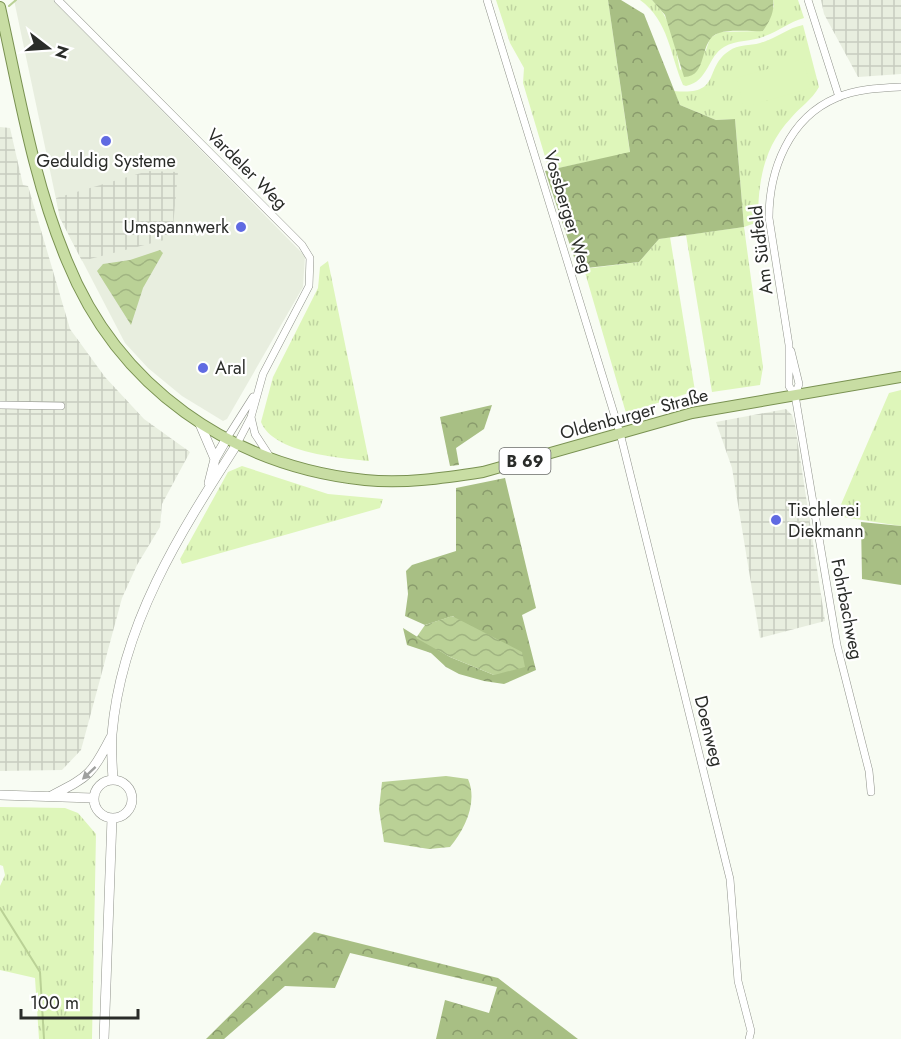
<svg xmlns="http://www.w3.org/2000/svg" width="901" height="1039" font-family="Jost,sans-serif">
<defs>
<pattern id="industrial-grid" width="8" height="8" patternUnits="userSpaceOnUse" patternTransform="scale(1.5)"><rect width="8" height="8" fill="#e8eedf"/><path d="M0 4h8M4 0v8" fill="none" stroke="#c7ccbf"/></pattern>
<pattern id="grass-tufts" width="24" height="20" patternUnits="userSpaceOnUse" patternTransform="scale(1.5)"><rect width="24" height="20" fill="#def6ba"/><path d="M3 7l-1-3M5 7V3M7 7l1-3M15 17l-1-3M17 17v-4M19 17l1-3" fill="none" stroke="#bfd3a0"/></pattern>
<pattern id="forest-crowns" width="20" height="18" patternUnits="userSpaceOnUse" patternTransform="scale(1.5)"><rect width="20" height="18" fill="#a8bf84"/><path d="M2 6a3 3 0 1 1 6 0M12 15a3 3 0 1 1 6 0" fill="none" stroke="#899b6c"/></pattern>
<pattern id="water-waves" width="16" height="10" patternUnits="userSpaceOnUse" patternTransform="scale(1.5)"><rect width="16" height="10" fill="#bad196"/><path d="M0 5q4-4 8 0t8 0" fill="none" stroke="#a0b481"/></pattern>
</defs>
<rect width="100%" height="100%" fill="#f8fcf3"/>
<!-- built -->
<path fill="#e8eedf" d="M14,0H53L305,256L303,287L227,419L223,421L182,396L148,368L125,343L60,218Z"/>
<!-- industrial -->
<path fill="url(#industrial-grid)" d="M821,0H901V74L858,77L824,14Z
M0,127L10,128L23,185L28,186L70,329L105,377L144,419L190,452L162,504L160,527L137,565L122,598L81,750L62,770L0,771Z
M148,171L178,172L172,238L82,261L60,218L56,198Z
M786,409L792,415L795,425L825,621L760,638L732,468L716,422Z"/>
<!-- grass -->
<path fill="url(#grass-tufts)" d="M496,0H608L630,153L549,170L523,83L524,68L510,43Z
M640,0H652C672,18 675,45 680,70L706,50L710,38L720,32L763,31L774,6L773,0H798L804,18C789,22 779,31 765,36C752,42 737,39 724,47C707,57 709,81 686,86L683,85C670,55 669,21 640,0Z
M803,25L819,87C812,100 800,107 791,118C763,148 758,182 758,222L744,227L763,367L760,385L712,392L686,235L744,227L735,119L716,120L680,105L674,91C723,96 703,68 729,51C738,44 750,46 760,43C776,39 787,28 803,25Z
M670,237L695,391L626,413L584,269L639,262L659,239Z
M328,261L369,461C340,458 273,453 261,422L273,377L318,288L320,267Z
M901,390V526L836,516L889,393Z
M242,466L328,494L383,499L380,508L182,564L180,559L228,472Z
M0,807L65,808L78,813L96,834L92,1039H39L35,978L0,970V886L5,875L3,866L0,865Z"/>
<!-- forest -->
<path fill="url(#forest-crowns)" d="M608,0H621L644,14L680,105L716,120L735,119L744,227L659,239L639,262L578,269L545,171L630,152Z
M492,405L484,429L456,448L459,465L450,466L440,417Z
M505,478L536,608L522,615L536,670L504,684L484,681L459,674L446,667L431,653L407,645L403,628L450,657L494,675L453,616L425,625L405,616L408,594L406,571L412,565L456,551V488Z
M861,522L901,526V585L862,579Z
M314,932L498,978L578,1039H436L445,1000L489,1013L497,987L350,953L335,988L285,986L224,1039H206Z"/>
<!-- park -->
<path fill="#def6ba" d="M803,59L811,88L744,107L736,78Z"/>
<!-- water -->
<path fill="url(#water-waves)" d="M652,0H773C775,12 769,22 763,31C750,32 732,29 719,33C698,39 709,77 684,77L665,15Z
M160,250L163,253L143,288L131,325L97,271L103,264L130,260Z
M452,616L522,652L525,667L494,675L450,657L416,638L425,625Z
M446,776L468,779C478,802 465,829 450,847L429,849L384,842L379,809L382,782Z"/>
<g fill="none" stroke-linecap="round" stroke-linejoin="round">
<!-- stream -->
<path stroke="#bad196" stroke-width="2" d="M9,6L16,0
M0,908L40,972L44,1039"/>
<!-- minor casing -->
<g stroke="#90938b" stroke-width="8">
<path id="minor" d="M58,0L302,245L310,258L309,286L263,374L251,417L237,444
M487,0L620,433L730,879L738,981L751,1031L749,1039
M808,0L839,97
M791,351L799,384L795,395
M0,405L61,406
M251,417L255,434L270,457
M227,438L253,397
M871,792L869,771L837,645L795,395L789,386V345L769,218C769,170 789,118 836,98C856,89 880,88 901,87"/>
</g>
<!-- secondary casing -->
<g stroke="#90938b" stroke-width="10">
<path id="secondary" d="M200,424L215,459
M209,483L215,459L227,438
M113,779C112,764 111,749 112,734C121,625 180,533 237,444
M94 799a19 19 0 1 1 38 0a19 19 0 1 1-38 0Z
M0,795L93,798
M51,796C89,776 91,776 111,737
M104,1039L112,818"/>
</g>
<!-- primary casing -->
<g stroke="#799151" stroke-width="12">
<path id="primary" d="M0,7C19,92 33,180 67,261C118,387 231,466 365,480C405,484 444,478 483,472L692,413L901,377"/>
</g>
<!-- minor -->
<use href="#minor" stroke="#fff" stroke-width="7"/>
<!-- secondary -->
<use href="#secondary" stroke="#fff" stroke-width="9"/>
<!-- primary -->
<use href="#primary" stroke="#c8dda3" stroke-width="10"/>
</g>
<!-- one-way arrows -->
<defs><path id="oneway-solid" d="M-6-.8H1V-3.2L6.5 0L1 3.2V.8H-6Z" transform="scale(1.5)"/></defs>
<use fill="#9fa09f" href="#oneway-solid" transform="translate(89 773) rotate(137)"/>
<!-- markers -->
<g fill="#606ae2" stroke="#fff" stroke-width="2">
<circle cx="106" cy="141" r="6"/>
<circle cx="241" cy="227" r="6"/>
<circle cx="203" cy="368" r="6"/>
<circle cx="776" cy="520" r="6"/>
</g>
<g text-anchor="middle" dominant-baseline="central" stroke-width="4.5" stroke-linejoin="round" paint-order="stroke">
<!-- shield labels -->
<rect fill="#fff" stroke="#6a6b69" stroke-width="1.5" x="499.5" y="448" width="51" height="26" rx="4.5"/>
<g font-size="16" font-weight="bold" fill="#2a2c29">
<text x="525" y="461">B 69</text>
</g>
<!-- poi labels -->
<g font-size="18" fill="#2a2c29" stroke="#fff" text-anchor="start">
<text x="106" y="161" text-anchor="middle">Geduldig Systeme</text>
<text x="229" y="227" text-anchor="end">Umspannwerk</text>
<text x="215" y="368">Aral</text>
<text x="788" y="510">Tischlerei<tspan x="788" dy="21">Diekmann</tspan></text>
</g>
<!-- street labels -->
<g font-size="18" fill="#2a2c29" stroke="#fff">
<text transform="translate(247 169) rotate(45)">Vardeler Weg</text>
<text transform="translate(568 212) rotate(73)">Vossberger Weg</text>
<text transform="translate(761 250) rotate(-97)">Am Südfeld</text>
<text transform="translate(634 414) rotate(-15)">Oldenburger Straße</text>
<text transform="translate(847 609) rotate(79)">Fohrbachweg</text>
<text transform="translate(709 731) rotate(76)">Doenweg</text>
</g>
</g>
<!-- north arrow -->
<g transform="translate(48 48) rotate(107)" stroke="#ffffff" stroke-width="4.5" paint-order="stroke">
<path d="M0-4.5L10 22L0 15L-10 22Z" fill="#2a2c29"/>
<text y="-9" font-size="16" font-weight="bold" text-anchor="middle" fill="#2a2c29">N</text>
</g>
<!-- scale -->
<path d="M21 1009v9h117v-9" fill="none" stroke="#2a2c29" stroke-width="3"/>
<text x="30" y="1009" font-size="18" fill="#2a2c29" stroke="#ffffff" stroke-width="4.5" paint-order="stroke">100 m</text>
</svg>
